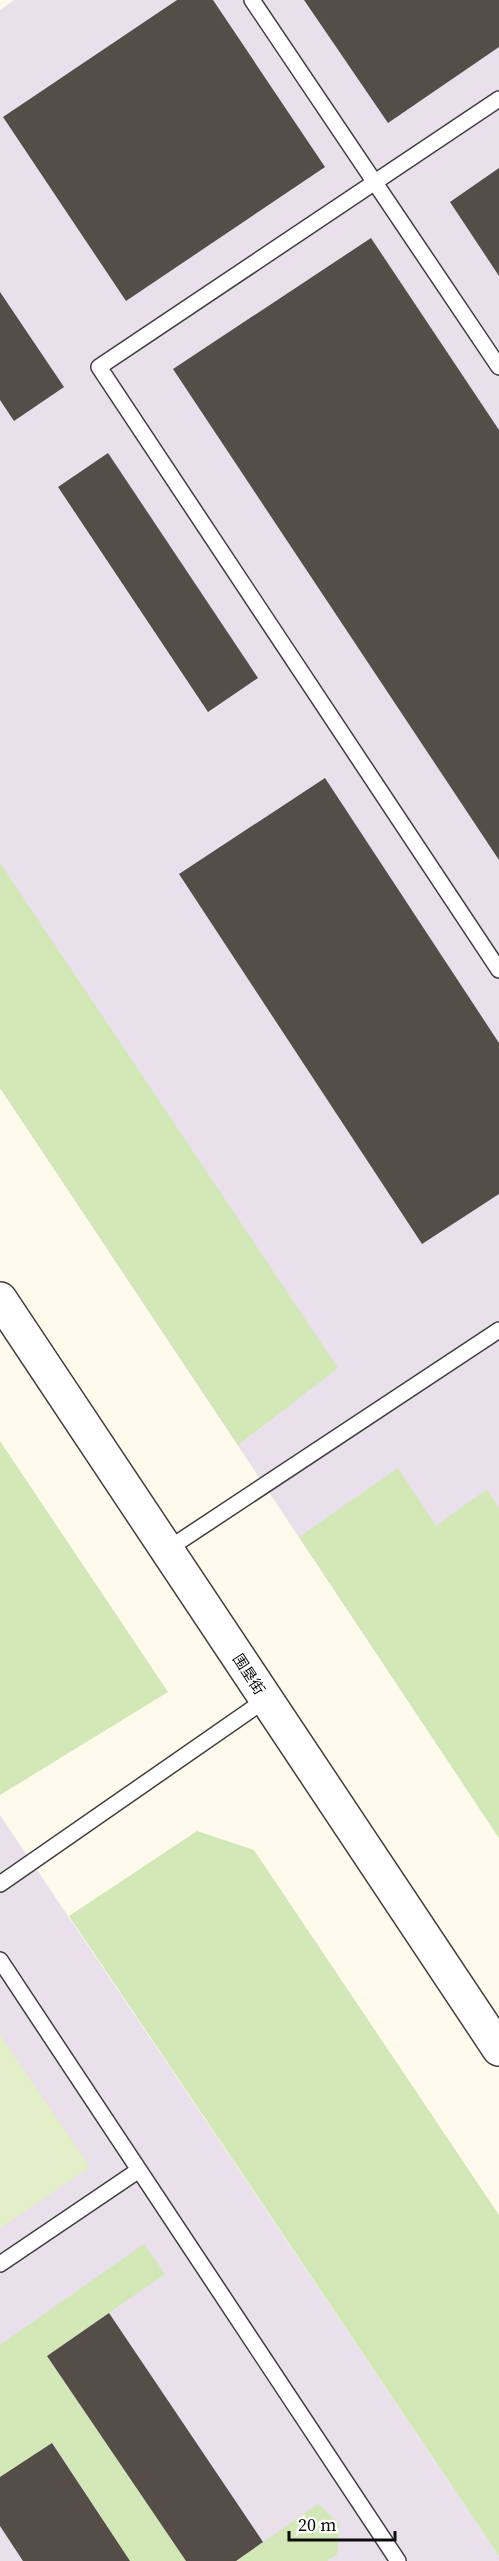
<svg xmlns="http://www.w3.org/2000/svg" width="499" height="2561" font-family="'Source Serif 4','Noto Sans SC',serif">
<rect width="100%" height="100%" fill="#fffaeb"/>
<!-- industrial -->
<path fill="#e9e0eb" d="M14,0H499V1838L0,1088V10Z
M0,1815L499,2556V2561H0Z"/>
<!-- green -->
<path fill="#d2e8b6" d="M0,863L338,1368L238,1445L0,1088Z
M0,1441L168,1692L0,1795Z
M398,1468L436,1526L487,1489L499,1508V1838L299,1537Z
M197,1831L254,1850L499,2215V2556L69,1916Z
M144,2244L165,2274L47,2356L186,2561H130L53,2443L0,2477V2345Z
M318,2504L340,2525L337,2554L327,2561H236Z"/>
<!-- pitch -->
<path fill="#e3efc7" d="M0,2035L90,2167L0,2228Z"/>
<!-- building -->
<path fill="#544d48" d="M177,0H213L325,167L126,301L3,117Z
M304,0H499V47L388,123Z
M499,168V276L450,202Z
M371,238L499,430V860L173,369Z
M0,292L64,387L14,421L0,400Z
M108,453L258,678L208,712L58,487Z
M325,778L499,1043V1194L422,1244L179,874Z
M109,2313L263,2542L236,2561H186L47,2356Z
M52,2443L130,2561H23L0,2526V2477Z"/>
<g fill="none" stroke-linecap="round" stroke-linejoin="round">
<!-- service casing -->
<g stroke="#3f3f3f" stroke-width="18">
<path id="service" d="M252,0L499,367
M499,99L99,367L499,970
M168,1549L499,1330
M0,1884L265,1700
M0,1960L398,2561
M0,2264L139,2170"/>
</g>
<!-- tertiary casing -->
<g stroke="#3f3f3f" stroke-width="36">
<path id="tertiary" d="M0,1299L499,2049"/>
</g>
<!-- service -->
<use href="#service" stroke="#fff" stroke-width="15"/>
<!-- tertiary -->
<use href="#tertiary" stroke="#fff" stroke-width="33"/>
</g>
<g text-anchor="middle" dominant-baseline="central" stroke-width="6" stroke-linejoin="round" paint-order="stroke">
<!-- street labels -->
<g font-size="15" fill="#0c0c0c" stroke="#fff">
<text transform="translate(249 1674) rotate(57)">围垦街</text>
</g>
</g>
<!-- scale -->
<path d="M289 2531v9h106v-9" fill="none" stroke="#0c0c0c" stroke-width="3"/>
<text x="298" y="2531" font-size="18" fill="#0c0c0c" stroke="#ffffff" stroke-width="4.5" paint-order="stroke">20 m</text>
</svg>
